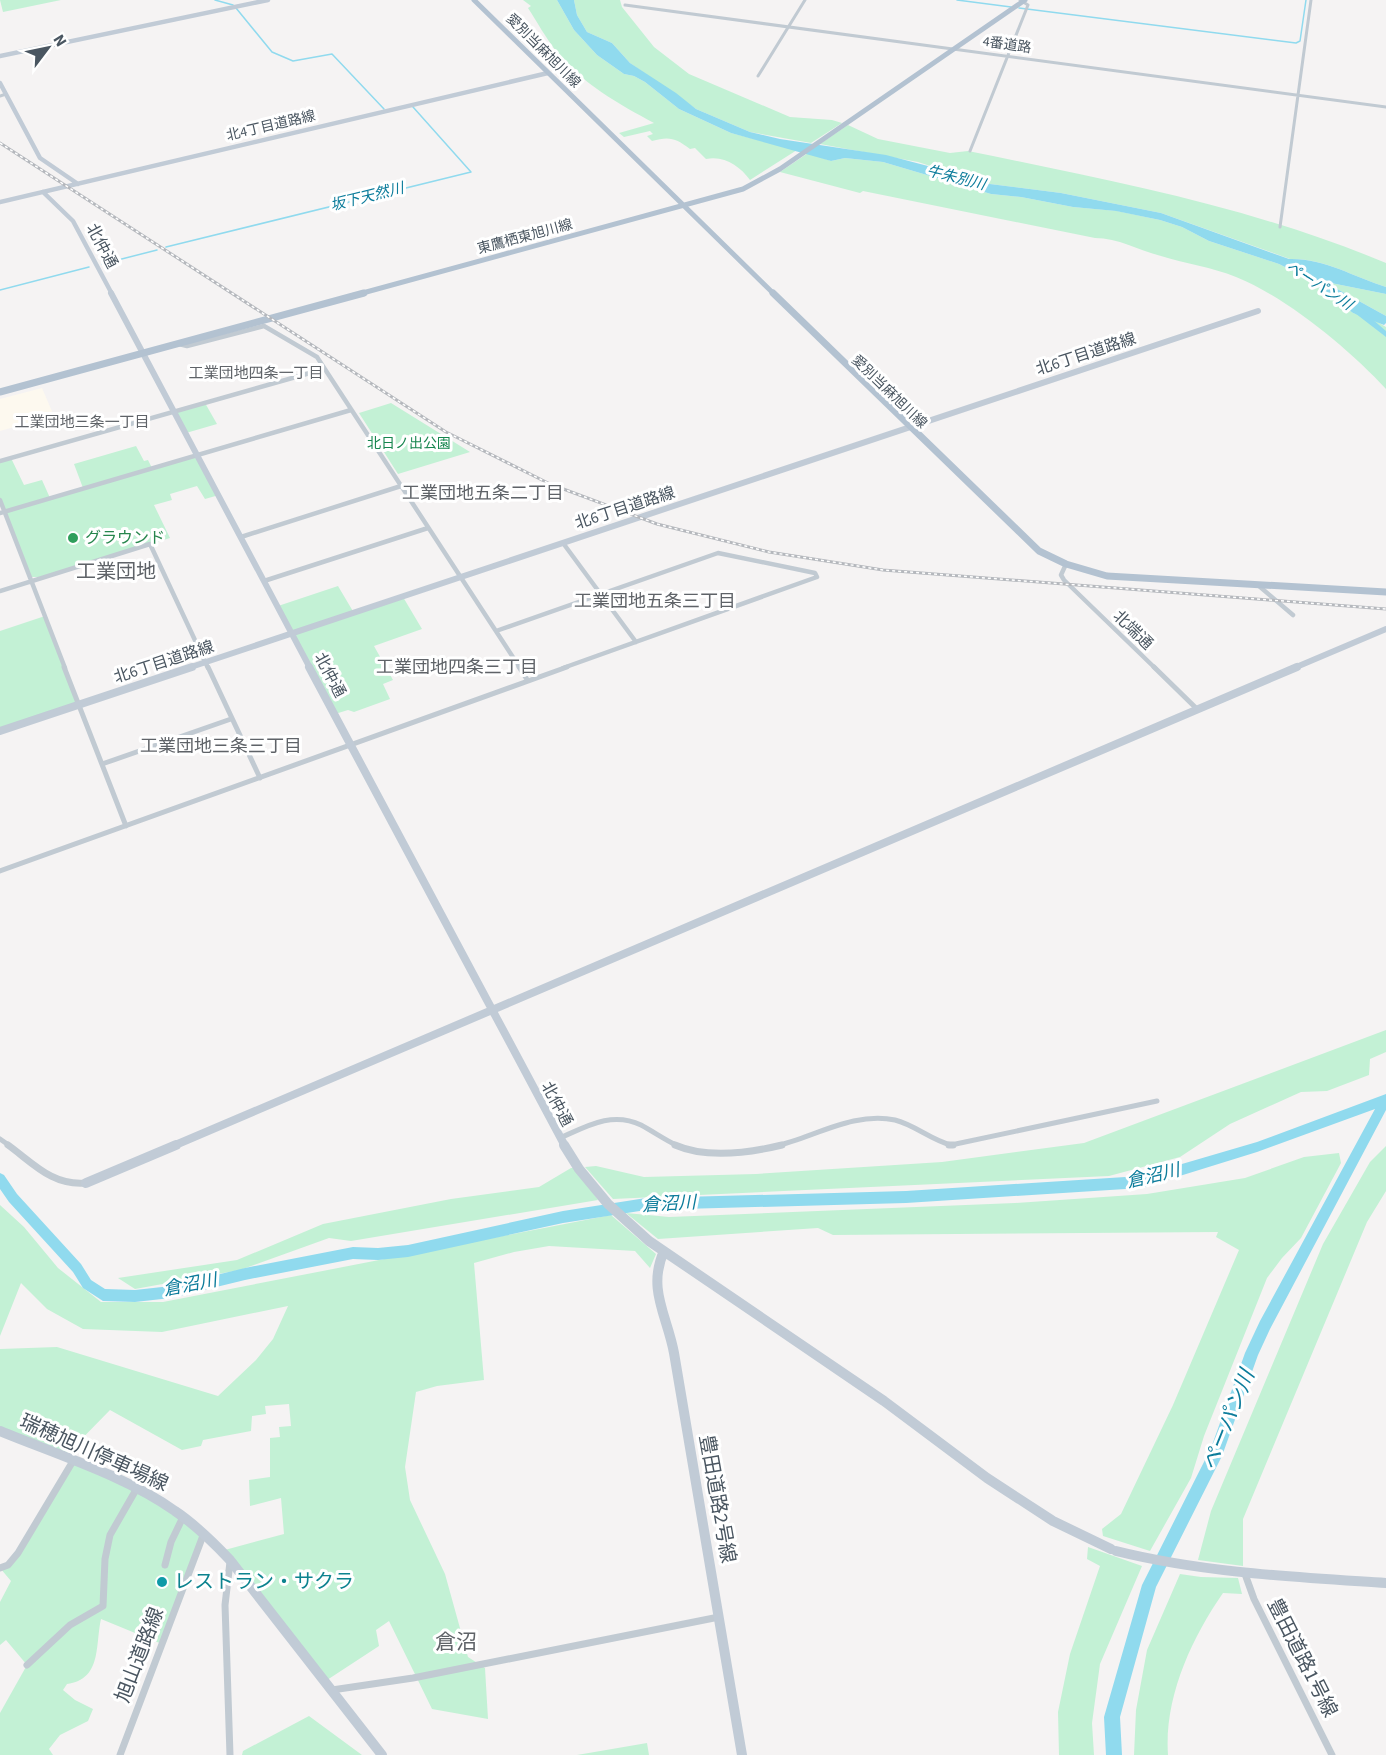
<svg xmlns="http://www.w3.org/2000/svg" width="1386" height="1755" font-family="'Source Sans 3','Noto Sans JP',sans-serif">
<rect width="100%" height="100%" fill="#f5f3f3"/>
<!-- commercial -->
<path fill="#fdf9ef" d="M42,388L54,416L0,431V399Z"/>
<!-- green -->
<path fill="#c3f1d5" d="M0,0H61L3,12Z
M523,0H557L574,30L597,55L624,74L634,76L645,82L679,109L731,133L797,150L750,180C740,166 724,155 706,159L695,148L690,149C676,138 669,136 652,141L647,136L653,134L650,131L624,137L619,133L654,123C619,104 582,84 556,51C546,38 537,22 528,8L531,6Z
M574,0H620L622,7L654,47L689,74L790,117L832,120L842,123L811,143L750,132L696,109L630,63L612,43L587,32L577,15Z
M848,125L878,139L950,153L968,151C1109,180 1252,207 1386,263V287C1354,277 1324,258 1290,259L1161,213L1061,193L982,183L918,162L820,144Z
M808,153L831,161L845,158L883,162L991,194L1021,197L1073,207L1117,211L1160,220L1182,227L1209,241L1279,264L1305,277L1353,313L1371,318L1386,327V389C1349,349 1286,297 1236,277C1212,267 1186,264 1161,256C1138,250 1118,238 1095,238L863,191L860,193L780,172Z
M1331,283L1386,294V316L1330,285Z
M205,403L217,424L186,433L175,412Z
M391,403L470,452L398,474L359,413Z
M136,446L144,461L148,460L152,468L198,455L219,495L205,499L197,486L170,494L172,500L154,505L170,538L44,577H30L0,500V461L11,458L24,485L42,480L50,498L83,488L74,464Z
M338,586L354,613L403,597L422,629L374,646L393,680L383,684L390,699L354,712L348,710L335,714L278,606Z
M45,616L79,704L0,731V631Z
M1386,1030V1052L1370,1059L1369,1075L1327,1091L1301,1092L1230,1124L1180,1157L1109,1176L613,1199L585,1167L596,1166L644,1177L756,1174L942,1162L1084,1143Z
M1386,1146V1191L1367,1222L1243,1519V1566L1198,1560L1211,1511L1323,1244L1370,1162Z
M1339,1153L1341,1163L1301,1238L1282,1258L1267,1278L1204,1436L1191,1478L1150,1551L1103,1536L1102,1529L1121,1514L1173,1405L1239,1250L1216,1237L1218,1232L833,1235L818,1228L658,1239L626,1213L669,1217L1015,1203L1147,1194L1245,1178L1304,1157Z
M571,1168H576L598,1200L351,1241L329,1238L240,1270L135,1289L118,1278L237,1260L323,1224L451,1199L539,1187Z
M0,1205L24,1227L58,1268L101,1302H163L611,1215L656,1254L650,1268L635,1251L549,1246L514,1252L474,1263L484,1380L437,1386L416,1392L405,1467L410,1500L445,1574L468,1657L485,1668L488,1719L432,1709L389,1621L376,1630L379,1646L324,1682L221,1551L284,1534L281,1498L250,1506L249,1480L270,1477V1438L280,1437L279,1427L291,1426L289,1404L265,1406L266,1414L252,1416L251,1431L203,1440L201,1446L182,1450L110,1410L64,1457L0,1431V1349L57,1347L218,1396L256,1360L273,1339L288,1306L162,1332L83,1329L47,1309L21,1283L0,1336Z
M73,1461L137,1488L204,1533L162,1644L101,1619C95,1646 102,1679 67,1684L63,1690L75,1700L93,1709L88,1721L60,1735L49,1749L53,1755H0V1713L27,1665L6,1640L0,1645V1602L11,1581L0,1568L8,1565Z
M1088,1547L1142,1566L1100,1664L1092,1723L1094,1755H1059L1058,1712L1070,1654L1100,1566L1087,1559Z
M1180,1574L1201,1577L1238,1578L1242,1594L1223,1593C1191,1639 1164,1698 1168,1755H1134L1136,1710L1147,1650Z
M309,1716L362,1755H242L243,1751Z
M647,1743L649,1755H577Z"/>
<!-- water -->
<path fill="#90daee" d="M557,0H574L577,15L587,32L612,43L630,63L676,93L696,109L750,132L780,139L886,155L966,176L982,183L1061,193L1161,213L1289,259C1324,258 1354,277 1386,287V294L1331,283L1330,285L1386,316V323L1384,325L1353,313L1305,277L1279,264L1209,241L1182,227L1160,220L1116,211L1073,207L1021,197L991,194L883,162L845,158L831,161L731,133L679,109L645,82L634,76L624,74L597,55L574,30Z"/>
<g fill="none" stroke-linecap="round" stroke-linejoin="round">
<!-- stream -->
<path stroke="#90daee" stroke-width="1.5" d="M215,0L233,5
M957,0L1011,7
M236,8L272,52L293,61L332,54L384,109
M1019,8L1296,43L1300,41L1306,0
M166,247L471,172L413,107
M102,264L157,250
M0,290L89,267"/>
<!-- river -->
<path fill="#90daee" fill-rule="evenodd" d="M1351,306H1357L1386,331V337L1351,310Z
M1386,1094V1110L1270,1329L1258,1355L1222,1456L1156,1587L1120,1717L1122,1755H1106L1104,1717L1142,1585L1211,1448L1245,1353L1260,1321L1375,1109L1257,1152L1141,1188L906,1203L646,1210L563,1223L408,1257L378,1260L353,1259L245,1280L171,1298L135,1302L103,1301L83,1288L73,1272L9,1202L0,1189V1173L4,1175L17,1194L81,1264L91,1280L105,1289L135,1290L171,1286L245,1268L353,1247L378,1248L408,1245L563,1211L646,1198L906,1191L1141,1176L1257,1142Z"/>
<!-- street-far3 -->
<path stroke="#c1cad2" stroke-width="3" d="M625,5L1386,107
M758,76L805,0
M0,96L6,94
M970,151L1028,5L1020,0
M1280,227L1311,0"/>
<!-- street-far2 -->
<path stroke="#c1cad2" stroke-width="4.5" d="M179,344L187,346L264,326L317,357L520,668
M0,461L324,369
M0,500L65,668
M0,513L351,410
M241,537L401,486
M563,543L636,642
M1066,564L1061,575L1064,580L1155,668
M264,581L428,528
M1259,586L1293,615
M0,591L150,544L208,668
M496,631L718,553L815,573L817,577
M563,668L817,577"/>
<!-- street-far1 -->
<path stroke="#c1cad2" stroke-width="5" d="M64,667L126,826
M208,667L260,778
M519,667L528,681
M1154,667L1198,710
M102,764L231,719
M0,871L567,667
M560,1138C587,1126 612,1111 641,1125C654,1132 665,1140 678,1146
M0,1139L10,1146
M776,1146C814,1137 855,1111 895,1120C915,1125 931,1140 951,1145L1157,1101"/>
<!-- street -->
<path stroke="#c1cad2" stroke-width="7" d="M8,1145C33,1163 52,1186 86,1183
M675,1145C707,1159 749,1153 782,1145
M949,1145H953
M230,1562L225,1605L230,1755
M165,1565L171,1542L183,1517
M0,1568L8,1565L18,1553L73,1461
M1245,1574L1254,1599L1332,1755
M27,1665L70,1625L103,1606L105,1559L110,1535L137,1488
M332,1690L413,1678L719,1617
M120,1755L204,1533"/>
<!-- secondary-far3 -->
<path stroke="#c1cbd6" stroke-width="4.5" d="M0,56L268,0
M0,83L40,158L78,184
M43,192L73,221L112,294
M0,202L548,73"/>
<!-- secondary-far2 -->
<path stroke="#c1cbd6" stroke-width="6" d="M111,293L310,668
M188,668L1258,311
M1294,668L1386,629"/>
<!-- secondary-far1 -->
<path stroke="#c1cbd6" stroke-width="8" d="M309,667L565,1146
M0,731L192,667
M173,1146L1297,667"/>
<!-- secondary -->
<path stroke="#c1cbd6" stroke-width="10" d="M564,1145L579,1169L608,1204L649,1241L884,1401L987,1478L1053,1521L1111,1549
M86,1183L176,1145
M664,1251C647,1289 667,1315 674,1353L742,1755
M0,1431C56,1454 126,1476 175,1511C196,1525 213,1542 230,1560L382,1755
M1116,1551C1205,1573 1295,1577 1386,1583"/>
<!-- primary-far1 -->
<path stroke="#b3c2d1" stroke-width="5" d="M474,0L774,294
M359,294L743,189L780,169L1025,0"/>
<!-- primary -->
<path stroke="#b3c2d1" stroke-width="7" d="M773,293L1039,551L1066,564L1107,576L1386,592
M0,392L364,293"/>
<!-- rail casing -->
<g stroke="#b5b8bd" stroke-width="3">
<path id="rail" d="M0,143L446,432L550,484L657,524L769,552L883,570L1386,609"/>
</g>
<!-- rail -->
<use href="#rail" stroke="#fff" stroke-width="1.5" stroke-dasharray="3" stroke-linecap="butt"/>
</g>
<!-- markers -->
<circle fill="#2e9e5b" stroke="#fff" stroke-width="2" cx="73" cy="538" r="6"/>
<circle fill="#0f9aa8" stroke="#fff" stroke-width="2" cx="162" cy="1582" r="6"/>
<g text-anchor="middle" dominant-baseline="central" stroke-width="6" stroke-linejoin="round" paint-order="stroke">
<!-- far-street labels -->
<g font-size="14" fill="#4a5661" stroke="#fff">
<text transform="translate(1007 45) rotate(8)">4番道路</text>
<text transform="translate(543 51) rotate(45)">愛別当麻旭川線</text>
<text transform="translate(271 126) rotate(-13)">北4丁目道路線</text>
<text transform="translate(525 237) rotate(-15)">東鷹栖東旭川線</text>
<text transform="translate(889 392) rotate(44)">愛別当麻旭川線</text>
</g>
<!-- far-park labels -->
<g font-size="14" fill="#17864f" stroke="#fff">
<text x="409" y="444">北日ノ出公園</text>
</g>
<!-- far-water labels -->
<g font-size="15" font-style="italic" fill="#0c7c9b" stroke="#fff">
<text transform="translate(956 178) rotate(14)">牛朱別川</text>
<text transform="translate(367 197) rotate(-14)">坂下天然川</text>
<text transform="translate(1319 286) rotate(33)">ペーパン川</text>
</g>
<!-- far-neighbourhood labels -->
<g font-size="15" fill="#5f6368" stroke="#fff">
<text x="256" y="373">工業団地四条一丁目</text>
<text x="82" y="422">工業団地三条一丁目</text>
</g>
<!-- street labels -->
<g font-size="16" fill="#4a5661" stroke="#fff">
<text transform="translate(102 246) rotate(62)">北仲通</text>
<text transform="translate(1086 354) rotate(-18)">北6丁目道路線</text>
<text transform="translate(625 508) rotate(-18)">北6丁目道路線</text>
<text transform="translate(1133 630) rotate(44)">北端通</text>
<text transform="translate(164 662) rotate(-18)">北6丁目道路線</text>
<text transform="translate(330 675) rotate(62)">北仲通</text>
<text transform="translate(557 1104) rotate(62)">北仲通</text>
</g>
<!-- leisure labels -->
<g font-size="16" fill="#27864d" stroke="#fff" text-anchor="start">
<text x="85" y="538">グラウンド</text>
</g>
<!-- neighbourhood labels -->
<g font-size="18" fill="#5f6368" stroke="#fff">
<text x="483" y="493">工業団地五条二丁目</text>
<text x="655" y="601">工業団地五条三丁目</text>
<text x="457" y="667">工業団地四条三丁目</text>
<text x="221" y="746">工業団地三条三丁目</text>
</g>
<!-- water labels -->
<g font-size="18" font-style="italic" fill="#0c7c9b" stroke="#fff">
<text transform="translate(1153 1176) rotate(-13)">倉沼川</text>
<text transform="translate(669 1204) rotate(-3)">倉沼川</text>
<text transform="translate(190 1285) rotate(-11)">倉沼川</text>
</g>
<!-- quarter labels -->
<g font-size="20" fill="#5f6368" stroke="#fff">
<text x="116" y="572">工業団地</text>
</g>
<!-- near-street labels -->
<g font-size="20" fill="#4a5661" stroke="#fff">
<text transform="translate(94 1453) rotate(24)">瑞穂旭川停車場線</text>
<text transform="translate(717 1499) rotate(80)">豊田道路2号線</text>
<text transform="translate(140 1655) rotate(-69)">旭山道路線</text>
<text transform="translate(1302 1658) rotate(63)">豊田道路1号線</text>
</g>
<!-- near-culture labels -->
<g font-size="20" fill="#0d838f" stroke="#fff" text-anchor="start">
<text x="174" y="1582">レストラン・サクラ</text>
</g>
<!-- near-water labels -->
<g font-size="21" font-style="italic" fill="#0c7c9b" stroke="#fff">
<text transform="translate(1228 1420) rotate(-68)">ペーパン川</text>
</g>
<!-- near-neighbourhood labels -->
<g font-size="21" fill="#5f6368" stroke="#fff">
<text x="456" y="1642">倉沼</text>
</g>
</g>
<!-- north arrow -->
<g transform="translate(48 48) rotate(58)" stroke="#ffffff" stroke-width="4.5" paint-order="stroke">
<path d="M0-4.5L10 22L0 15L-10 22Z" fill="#4a5661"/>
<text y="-9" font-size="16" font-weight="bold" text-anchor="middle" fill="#4a5661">N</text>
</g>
</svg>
